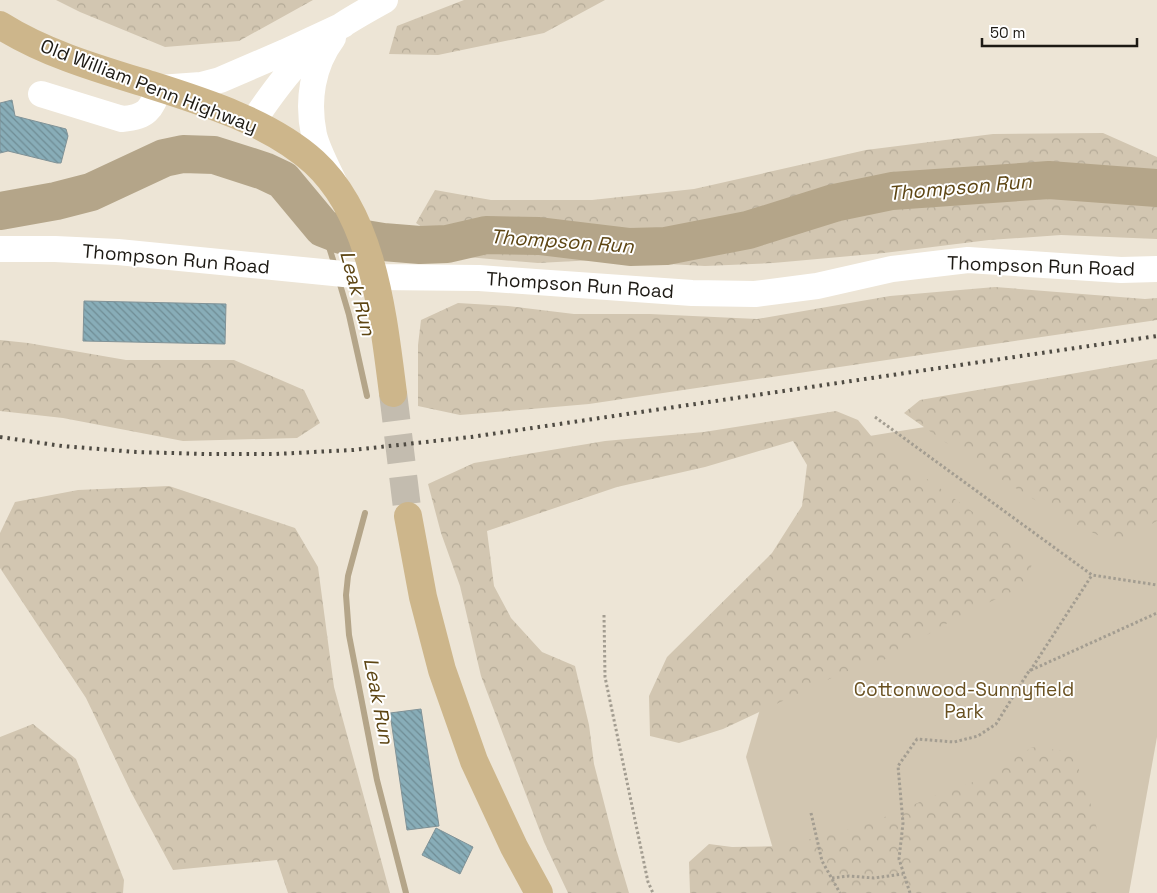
<svg xmlns="http://www.w3.org/2000/svg" width="1157" height="893" font-family="'Space Grotesk',sans-serif">
<defs>
<pattern id="forest-crowns" width="20" height="18" patternUnits="userSpaceOnUse" patternTransform="scale(1.25)"><rect width="20" height="18" fill="#d2c6b1"/><path d="M2 6a3 3 0 1 1 6 0M12 15a3 3 0 1 1 6 0" fill="none" stroke="#b4aa97"/></pattern>
<pattern id="building-back-hatch" width="6" height="6" patternUnits="userSpaceOnUse" patternTransform="scale(1.25)"><rect width="6" height="6" fill="#88adb8"/><path d="M-1 5l2 2M0 0l6 6M5-1l2 2" fill="none" stroke="#6f8c94"/></pattern>
</defs>
<rect width="100%" height="100%" fill="#ede5d6"/>
<!-- green -->
<path fill="#d2c6b1" d="M1157,389V737L1129,893H786L746,757L839,441Z"/>
<!-- forest -->
<path fill="url(#forest-crowns)" d="M56,0H313L239,41L165,47L80,12Z
M464,0H605L544,33L438,55L389,54L397,26Z
M1103,133L1157,157V239L1061,235L989,240L884,253L773,263L705,266L595,260L538,263L467,257L416,223L435,190L491,200H592L694,189L866,150L993,134Z
M995,287L1145,299L1157,298V320L589,404L460,415L418,406V345L421,320L458,303L508,306L574,314H650L757,319L890,296Z
M0,340L28,343L126,360H234L304,390L320,423L297,438L183,441L63,418L0,411Z
M1157,359V521L1115,544L1066,519L975,463L904,413L920,400Z
M836,411L858,420L885,453L909,466L1009,538L1032,562L1028,584L958,617L882,661L842,673L723,729L679,743L650,736L649,696L667,657L772,553L802,506L807,465L793,441L705,467L617,487L487,531L494,586L511,618L542,652L575,666L589,725L594,764L616,849L629,893H568L544,842L481,676L460,586L441,533L428,484L474,463L605,441L704,432Z
M169,486L295,528L318,567L334,687L390,893H288L277,860L173,870L131,792L86,698L0,568V533L15,502L78,490Z
M33,724L76,759L124,880L123,893H0V737Z
M1032,747L1072,752L1087,790L1099,837V893H690L689,862L709,844L732,847L784,846L868,824L941,793L985,778Z"/>
<g fill="none" stroke-linecap="round" stroke-linejoin="round">
<!-- stream -->
<path stroke="#b4a589" stroke-width="6" d="M323,228L335,266
M339,281L349,315L367,396
M365,513L348,576L346,595L349,635L377,780L406,893"/>
<!-- river -->
<path stroke="#b4a589" stroke-width="38" d="M0,211L56,201L91,192L164,158L183,154L214,155L264,171L283,180L323,228L341,235L383,242L420,245L447,244L486,235L539,236L630,247L666,246L748,230L834,203L892,191L1049,180L1157,188"/>
</g>
<!-- building -->
<path fill="url(#building-back-hatch)" stroke="#809297" d="M12,100L15,116L66,129L68,136L61,163H57L8,151L0,153V103Z
M84,301L226,304L225,344L83,341Z
M421,709L439,826L407,830L390,713Z
M436,828L473,847L460,874L422,855Z"/>
<g fill="none" stroke-linecap="round" stroke-linejoin="round">
<!-- major-tunnel -->
<path stroke="#c3bcaf" stroke-width="28" stroke-dasharray="28 14" stroke-linecap="butt" d="M393,393L408,516"/>
<!-- path -->
<path stroke="#a39d91" stroke-width="3" stroke-dasharray="2.5 2.5" stroke-linecap="butt" d="M875,417L1092,575L1157,585
M604,615L605,677L648,882L653,893
M1030,671L1092,575
M811,813L822,861L840,893
M832,878L849,876L874,878L903,874
M910,893L899,859L903,823L898,766L917,739L954,742L978,736L996,724L1029,671L1157,613"/>
<!-- minor -->
<path stroke="#fff" stroke-width="26" d="M333,38C312,66 307,101 314,135C318,151 327,167 334,182
M41,94L122,119C147,117 151,110 159,88L201,85L220,80L285,52L343,25
M252,123C268,99 285,75 305,55C327,32 356,16 385,0
M0,249H55L118,252L374,277L479,278L692,293L755,294L817,286L892,269L968,260L1121,270L1157,269"/>
<!-- major -->
<path stroke="#cdb68b" stroke-width="28" d="M0,25C46,54 99,69 151,85C205,102 271,123 314,162C374,217 383,317 393,393
M408,516L423,597L442,670L474,761L514,847L539,893"/>
<!-- rail -->
<path stroke="#4f4b43" stroke-width="4" stroke-dasharray="2.5 5" stroke-linecap="butt" d="M0,437L62,446L136,452L205,454H275L353,450L471,437L1157,336"/>
</g>
<g text-anchor="middle" dominant-baseline="central" stroke-width="4" stroke-linejoin="round" paint-order="stroke">
<!-- street labels -->
<g font-size="19" fill="#1d1a14" stroke="#fff">
<text transform="translate(149 86) rotate(21)">Old William Penn Highway</text>
<text transform="translate(176 259) rotate(5)">Thompson Run Road</text>
<text transform="translate(1041 266) rotate(2)">Thompson Run Road</text>
<text transform="translate(580 285) rotate(4)">Thompson Run Road</text>
</g>
<!-- park labels -->
<g font-size="19" fill="#695020" stroke="#fff">
<text x="964" y="689">Cottonwood-Sunnyfield<tspan x="964" dy="22">Park</tspan></text>
</g>
<!-- water labels -->
<g font-size="20" font-style="italic" fill="#5d4513" stroke="#fff">
<text transform="translate(960 187) rotate(-5)">Thompson Run</text>
<text transform="translate(562 241) rotate(4)">Thompson Run</text>
<text transform="translate(358 293) rotate(75)">Leak Run</text>
<text transform="translate(379 701) rotate(79)">Leak Run</text>
</g>
</g>
<!-- scale -->
<path d="M982 38v8h155v-8" fill="none" stroke="#1d1a14" stroke-width="2.5"/>
<text x="990" y="38" font-size="15" fill="#1d1a14" stroke="#ffffff" stroke-width="4" paint-order="stroke">50 m</text>
</svg>
